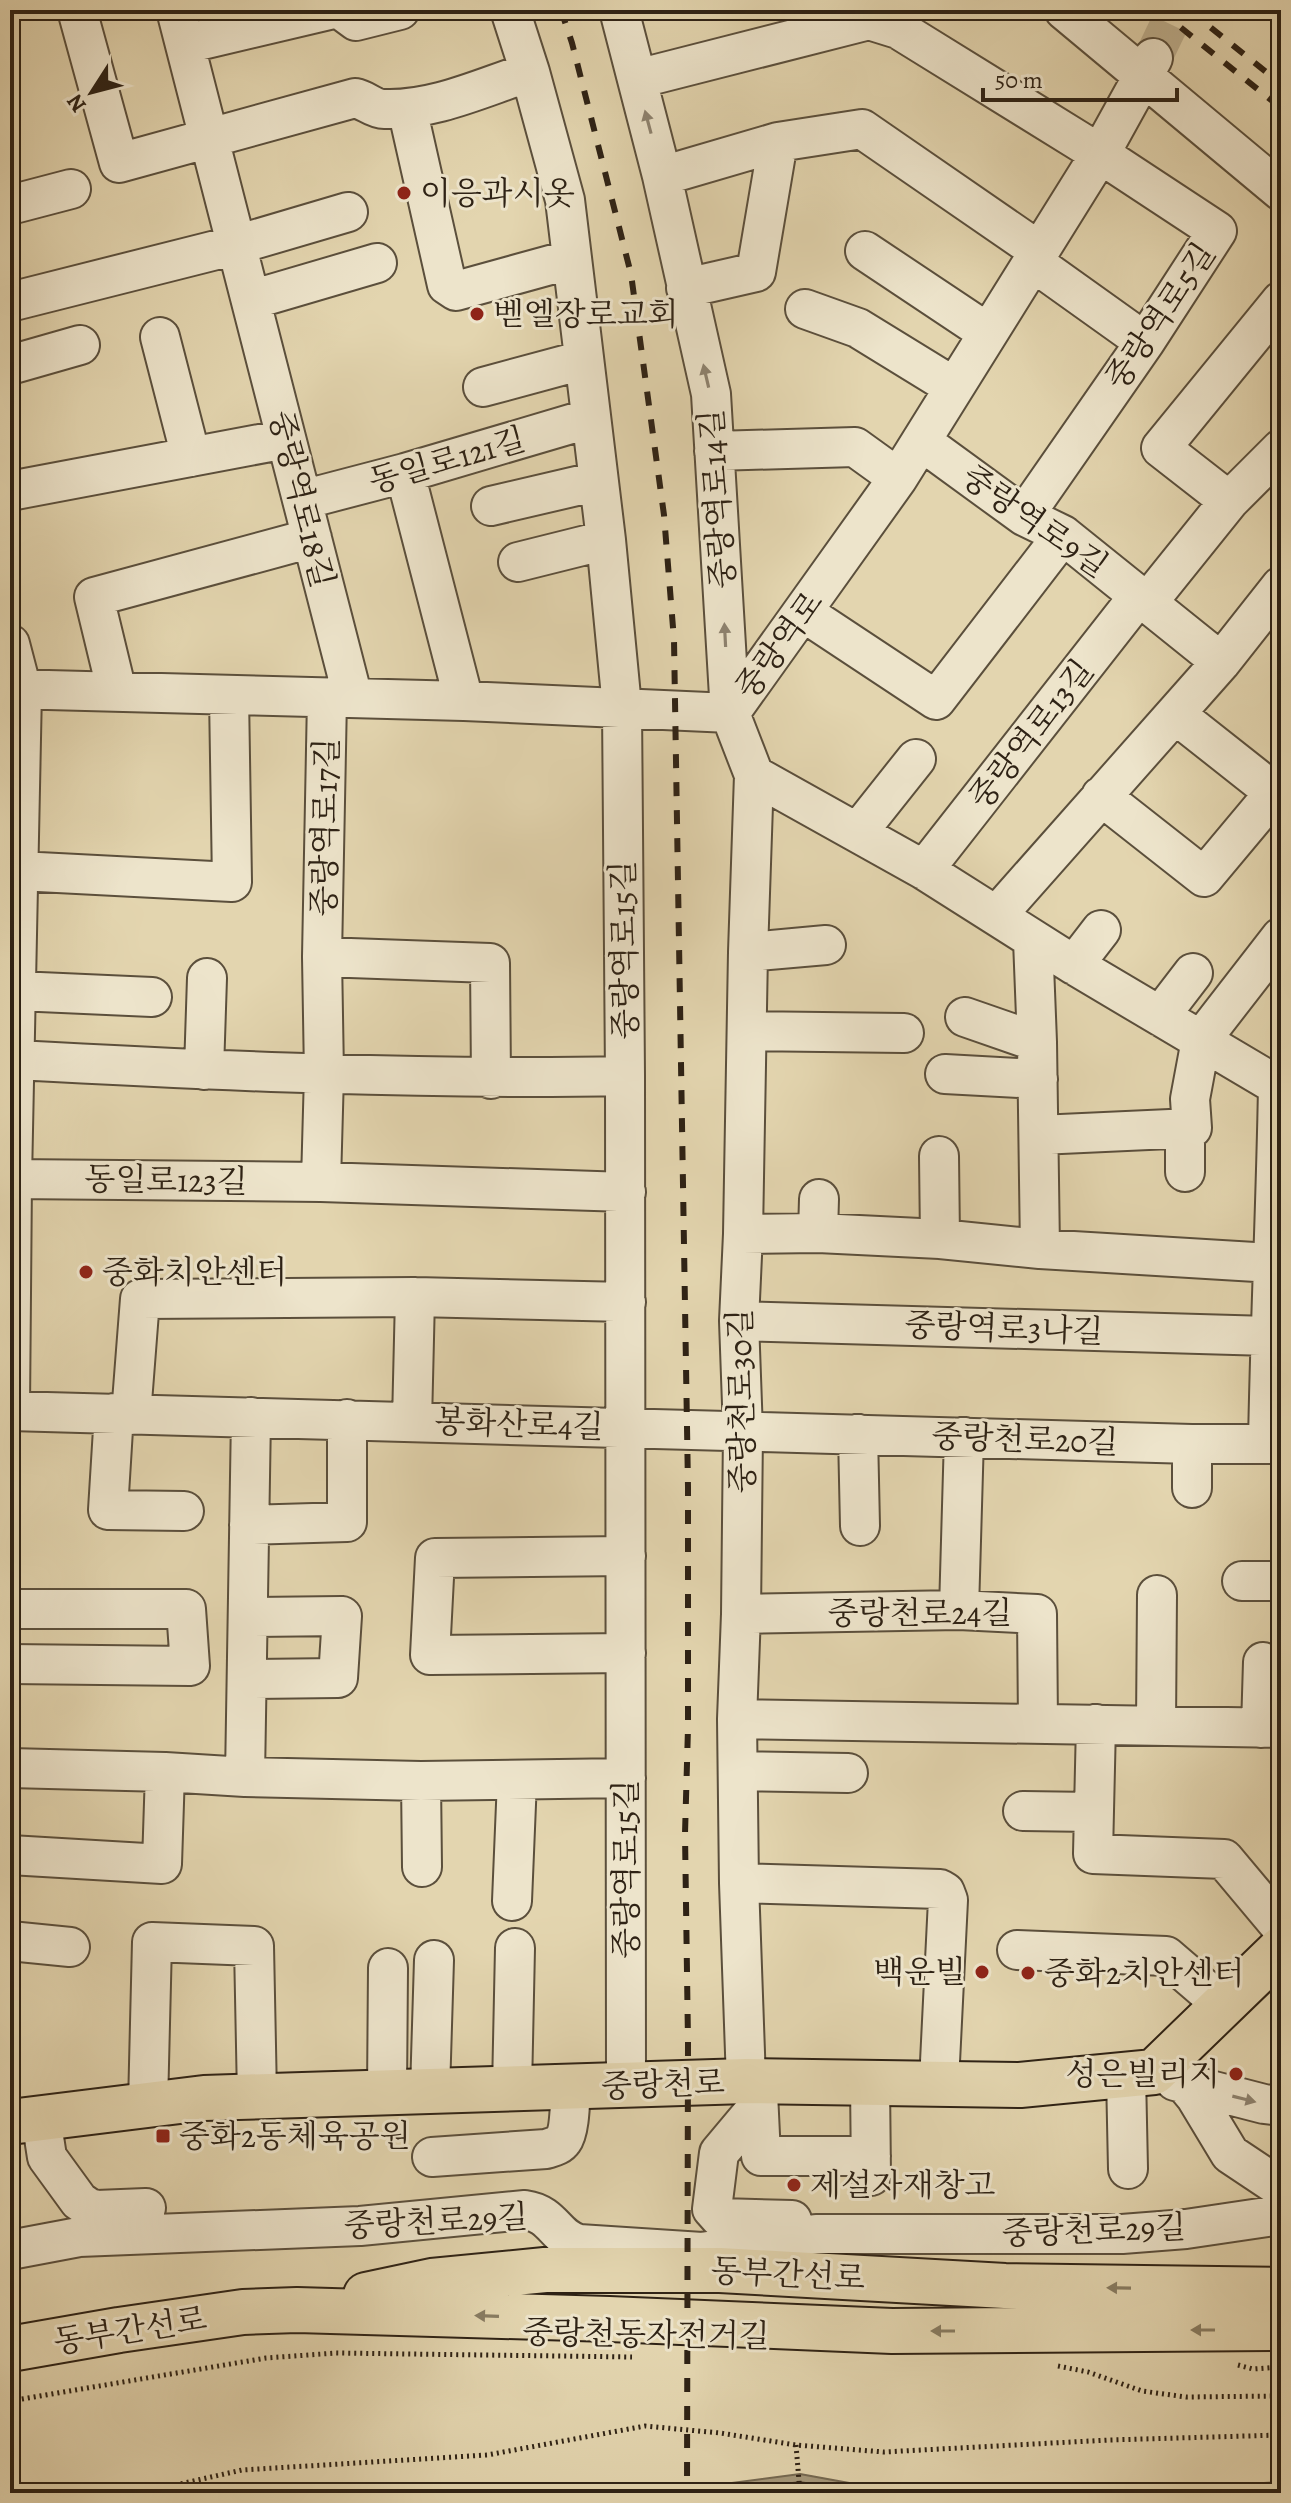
<svg xmlns="http://www.w3.org/2000/svg" width="1291" height="2503" font-family="Alegreya,'Noto Serif KR',serif">
<rect width="100%" height="100%" fill="#e3d5af"/>
<filter id="stains"><feTurbulence type="fractalNoise" baseFrequency=".0025" numOctaves="4"/><feColorMatrix values="0 0 0 0 .2 0 0 0 0 .09 0 0 0 0 .02 0 0 0 .5 -.17"/></filter>
<radialGradient id="worn" r=".72"><stop offset=".6" stop-color="#630" stop-opacity="0"/><stop offset="1" stop-color="#630" stop-opacity=".3"/></radialGradient>
<!-- water -->
<path fill="#a5987b" stroke="#756952" stroke-width="2" d="M800,2474L904,2493H656Z
M1281,2482V2493H1097Z"/>
<g fill="none" stroke-linecap="round" stroke-linejoin="round">
<!-- shore -->
<path stroke="#6a5d48" stroke-width="2" d="M717,2493L800,2482L860,2493"/>
<!-- minor-tunnel -->
<path stroke="#bfb190" stroke-width="38" stroke-dasharray="38 19" stroke-linecap="butt" d="M1153,58L1176,10"/>
<!-- minor casing -->
<g stroke="#5b4f3c" stroke-width="42">
<path id="minor" d="M77,10L119,163L355,98C366,100 373,109 384,109C434,111 483,87 530,72
M176,10L353,698
M341,10L356,21L400,10
M510,10L530,72L565,200L606,540L622,707L625,1076L626,2084
M619,10L662,176L711,394L730,713L754,775L748,952L743,1234L739,1321L743,1432L741,1614L737,1719L739,1883L746,2081
M853,10L869,20L898,29L1100,154L1217,231L1145,342L1024,516
M1064,10L1281,191
M185,44L329,10
M637,79L869,20
M407,108L447,285L456,291L572,259
M662,176L778,142L862,129L1039,251
M10,205L71,189
M865,251L988,333
M1033,262L1145,342
M686,288L756,272L778,142
M251,300L377,263
M10,302L236,245L348,212
M805,309L858,328L954,387
M160,337L191,457
M10,365L80,345
M483,387L583,360
M921,441L1024,516L1063,535L1221,662
M714,451L855,447L898,478
M405,473L464,701
M10,491L286,439
M302,500L405,473L591,418
M1229,501L1161,448L1281,301
M491,506L598,481
M518,562L606,540
M1147,603L1229,501L1281,449
M803,612L936,700L1063,535
M10,644L22,690L12,1179L10,1407
M10,689L464,701L730,713L898,478L1100,154L1153,58
M117,692L94,597L312,538
M1175,714L1275,793
M754,775L924,870L1074,965L1278,1086
M1101,796L1204,877L1281,785
M858,832L916,759
M924,870L1138,597
M19,871L232,882L229,695
M997,915L1221,662L1281,586
M1033,940L1037,1042L1040,1249
M748,952L826,945
M322,957L490,963L491,1079
M1074,965L1101,930
M17,991L152,997
M1160,1016L1193,973
M965,1017L1037,1042
M747,1031L904,1033
M16,1060C219,1071 422,1080 625,1076
M204,1070L207,978
M945,1074L1038,1079
M1185,1128V1172
M1039,1135L1192,1128L1190,1099L1201,1040L1281,937
M939,1156L940,1239
M12,1179L321,1182L626,1192
M321,1182L324,1074L322,957L327,698
M818,1233L819,1199
M743,1234L818,1233L940,1239L1040,1249L1273,1263
M739,1321L1269,1336
M10,1411L1192,1444H1281
M114,1413L108,1510L184,1511
M131,1415L140,1299L415,1297L626,1302
M412,1422L415,1297
M858,1434L860,1526
M1268,1444C1270,1325 1276,1206 1278,1086L1281,1083
M1192,1488V1444
M249,1525L347,1522V1419
M626,1556L435,1558L430,1655L626,1653
M1242,1581H1281
M10,1609H186L190,1666L10,1664
M959,1610L964,1437
M741,1614L959,1610L1037,1614L1038,1724
M247,1679L338,1678L342,1616L248,1617
M737,1719L1281,1728
M1096,1724L1093,1854L1224,1859L1281,1927
M1156,1725L1157,1595
M1261,1728L1263,1662
M10,1768L165,1772L245,1777L421,1781L626,1778
M738,1771L848,1773
M245,1777L251,1417
M421,1781L422,1867
M1023,1811L1093,1812
M10,1855L162,1864L165,1772
M739,1883L940,1889L945,1892L948,1900L939,2082
M512,1901L517,1780
M10,1941L70,1947
M1017,1950L1166,1956L1223,2005
M1126,2075L1128,2169
M1175,2081L1264,2104L1281,2106
M870,2083L871,2176
M1185,2084L1195,2096L1230,2154L1281,2188
M512,2089L515,1948
M430,2091L434,1960
M387,2092L388,1968
M758,2093L761,2156H871
M148,2105L152,1942L254,1946L257,2096
M750,2116L719,2153L712,2209L720,2218L792,2220
M41,2118L47,2157L79,2201L89,2208L97,2210L146,2208
M432,2157L546,2149C552,2147 559,2146 563,2140C570,2131 570,2099 571,2087
M10,2250L79,2237L360,2226L525,2210C554,2214 555,2238 579,2244L702,2252L816,2234H1122L1186,2229L1281,2215"/>
</g>
<!-- major casing -->
<g stroke="#2e2215" stroke-width="48">
<path id="major" d="M10,2122L204,2098L746,2081L1020,2085L1154,2072L1281,1949"/>
</g>
<!-- highway casing -->
<g stroke="#2e2215" stroke-width="48">
<path id="highway" d="M366,2295L432,2281L545,2270H720L1005,2286L1281,2290
M10,2349L119,2330L243,2312L297,2310L609,2319L892,2331L1281,2328"/>
</g>
<!-- path -->
<path stroke="#2e2215" stroke-width="5" stroke-dasharray="2 4" stroke-linecap="butt" d="M1238,2365L1253,2369L1281,2367
M1058,2366L1088,2372L1142,2391L1186,2397L1281,2396
M10,2401L266,2358L336,2353L632,2357
M796,2445L800,2493
M140,2493L242,2470L487,2455L645,2426L720,2433L796,2445L884,2452L1109,2440L1281,2435"/>
<!-- minor -->
<use href="#minor" stroke="#ede4cb" stroke-width="38"/>
<!-- major -->
<use href="#major" stroke="#e3d5af" stroke-width="44"/>
<!-- highway -->
<use href="#highway" stroke="#e3d5af" stroke-width="44"/>
<!-- rail -->
<path stroke="#2e2215" stroke-width="6" stroke-dasharray="14 14" stroke-linecap="butt" d="M561,10L572,43L631,274L664,515L674,640L688,1487V1728L685,1834L688,2042L687,2493
M1159,10L1281,108
M1189,10L1281,84"/>
</g>
<!-- one-way arrows -->
<defs><path id="oneway-solid" d="M-6-.8H1V-3.2L6.5 0L1 3.2V.8H-6Z" transform="scale(2)"/></defs>
<g fill="#8e8370">
<use href="#oneway-solid" transform="translate(648 122) rotate(-105)"/>
<use href="#oneway-solid" transform="translate(706 376) rotate(-103)"/>
<use href="#oneway-solid" transform="translate(725 635) rotate(-93)"/>
<use href="#oneway-solid" transform="translate(1244 2099) rotate(14)"/>
</g>
<g fill="#887c62">
<use href="#oneway-solid" transform="translate(1119 2288) rotate(-179)"/>
<use href="#oneway-solid" transform="translate(487 2316) rotate(-178)"/>
<use href="#oneway-solid" transform="translate(1203 2330) rotate(180)"/>
<use href="#oneway-solid" transform="translate(943 2331) rotate(180)"/>
</g>
<!-- markers -->
<g fill="#8f2418" stroke="#ede4cb" stroke-width="3">
<circle cx="404" cy="193" r="8"/>
<circle cx="477" cy="314" r="8"/>
<circle cx="86" cy="1272" r="8"/>
<circle cx="982" cy="1972" r="8"/>
<circle cx="1028" cy="1973" r="8"/>
<circle cx="1236" cy="2074" r="8"/>
<rect x="155" y="2128" width="16" height="16" rx="4"/>
<circle cx="794" cy="2185" r="8"/>
</g>
<g text-anchor="middle" dominant-baseline="central" stroke-width="6" stroke-linejoin="round" paint-order="stroke">
<!-- poi labels -->
<g font-size="32" fill="#2e2215" stroke="#ede4cb" text-anchor="start">
<text x="420" y="193">이응과시옷</text>
<text x="493" y="314">벧엘장로교회</text>
<text x="102" y="1272">중화치안센터</text>
<text x="966" y="1972" text-anchor="end">백운빌</text>
<text x="1044" y="1973">중화2치안센터</text>
<text x="1220" y="2074" text-anchor="end">성은빌리지</text>
<text x="179" y="2136">중화2동체육공원</text>
<text x="810" y="2185">제설자재창고</text>
</g>
<!-- street labels -->
<g font-size="32" fill="#2e2215" stroke="#ede4cb">
<text transform="translate(1160 316) rotate(-56)">중랑역로5길</text>
<text transform="translate(447 460) rotate(-16)">동일로121길</text>
<text transform="translate(302 499) rotate(76)">중랑역로18길</text>
<text transform="translate(717 499) rotate(-94)">중랑역로14길</text>
<text transform="translate(1035 521) rotate(35)">중랑역로9길</text>
<text transform="translate(779 645) rotate(-54)">중랑역로</text>
<text transform="translate(1031 734) rotate(-52)">중랑역로13길</text>
<text transform="translate(325 827) rotate(-89)">중랑역로17길</text>
<text transform="translate(624 950) rotate(-91)">중랑역로15길</text>
<text transform="translate(166 1180) rotate(1)">동일로123길</text>
<text transform="translate(1004 1328) rotate(2)">중랑역로3나길</text>
<text transform="translate(741 1401) rotate(-91)">중랑천로30길</text>
<text transform="translate(519 1424) rotate(2)">봉화산로4길</text>
<text transform="translate(1025 1439) rotate(2)">중랑천로20길</text>
<text x="920" y="1613">중랑천로24길</text>
<text transform="translate(626 1869) rotate(-90)">중랑역로15길</text>
<text transform="translate(663 2084) rotate(-2)">중랑천로</text>
<text transform="translate(436 2221) rotate(-3)">중랑천로29길</text>
<text transform="translate(1094 2230) rotate(-2)">중랑천로29길</text>
<text transform="translate(788 2274) rotate(3)">동부간선로</text>
<text transform="translate(130 2330) rotate(-9)">동부간선로</text>
<text transform="translate(646 2334) rotate(1)">중랑천동자전거길</text>
</g>
</g>
<!-- margin -->
<rect width="1291" height="2503" fill="none" stroke="#e3d5af" stroke-width="40"/>
<rect x="12" y="12" width="1267" height="2479" fill="none" stroke="#2e2215" stroke-width="4"/>
<rect x="20" y="20" width="1251" height="2463" fill="none" stroke="#2e2215" stroke-width="2"/>
<!-- north arrow -->
<g transform="translate(92 92) rotate(234)" stroke="#ede4cb" stroke-width="6" paint-order="stroke">
<path d="M0-6L14 30L0 20L-14 30Z" fill="#2e2215"/>
<text y="-12" font-size="22" font-weight="bold" text-anchor="middle" fill="#2e2215">N</text>
</g>
<!-- scale -->
<path d="M983 88v12h194v-12" fill="none" stroke="#2e2215" stroke-width="4"/>
<text x="995" y="88" font-size="24" fill="#2e2215" stroke="#ede4cb" stroke-width="6" paint-order="stroke">50 m</text>
<rect width="100%" height="100%" filter="url(#stains)"/>
<rect width="100%" height="100%" fill="url(#worn)"/>
</svg>
